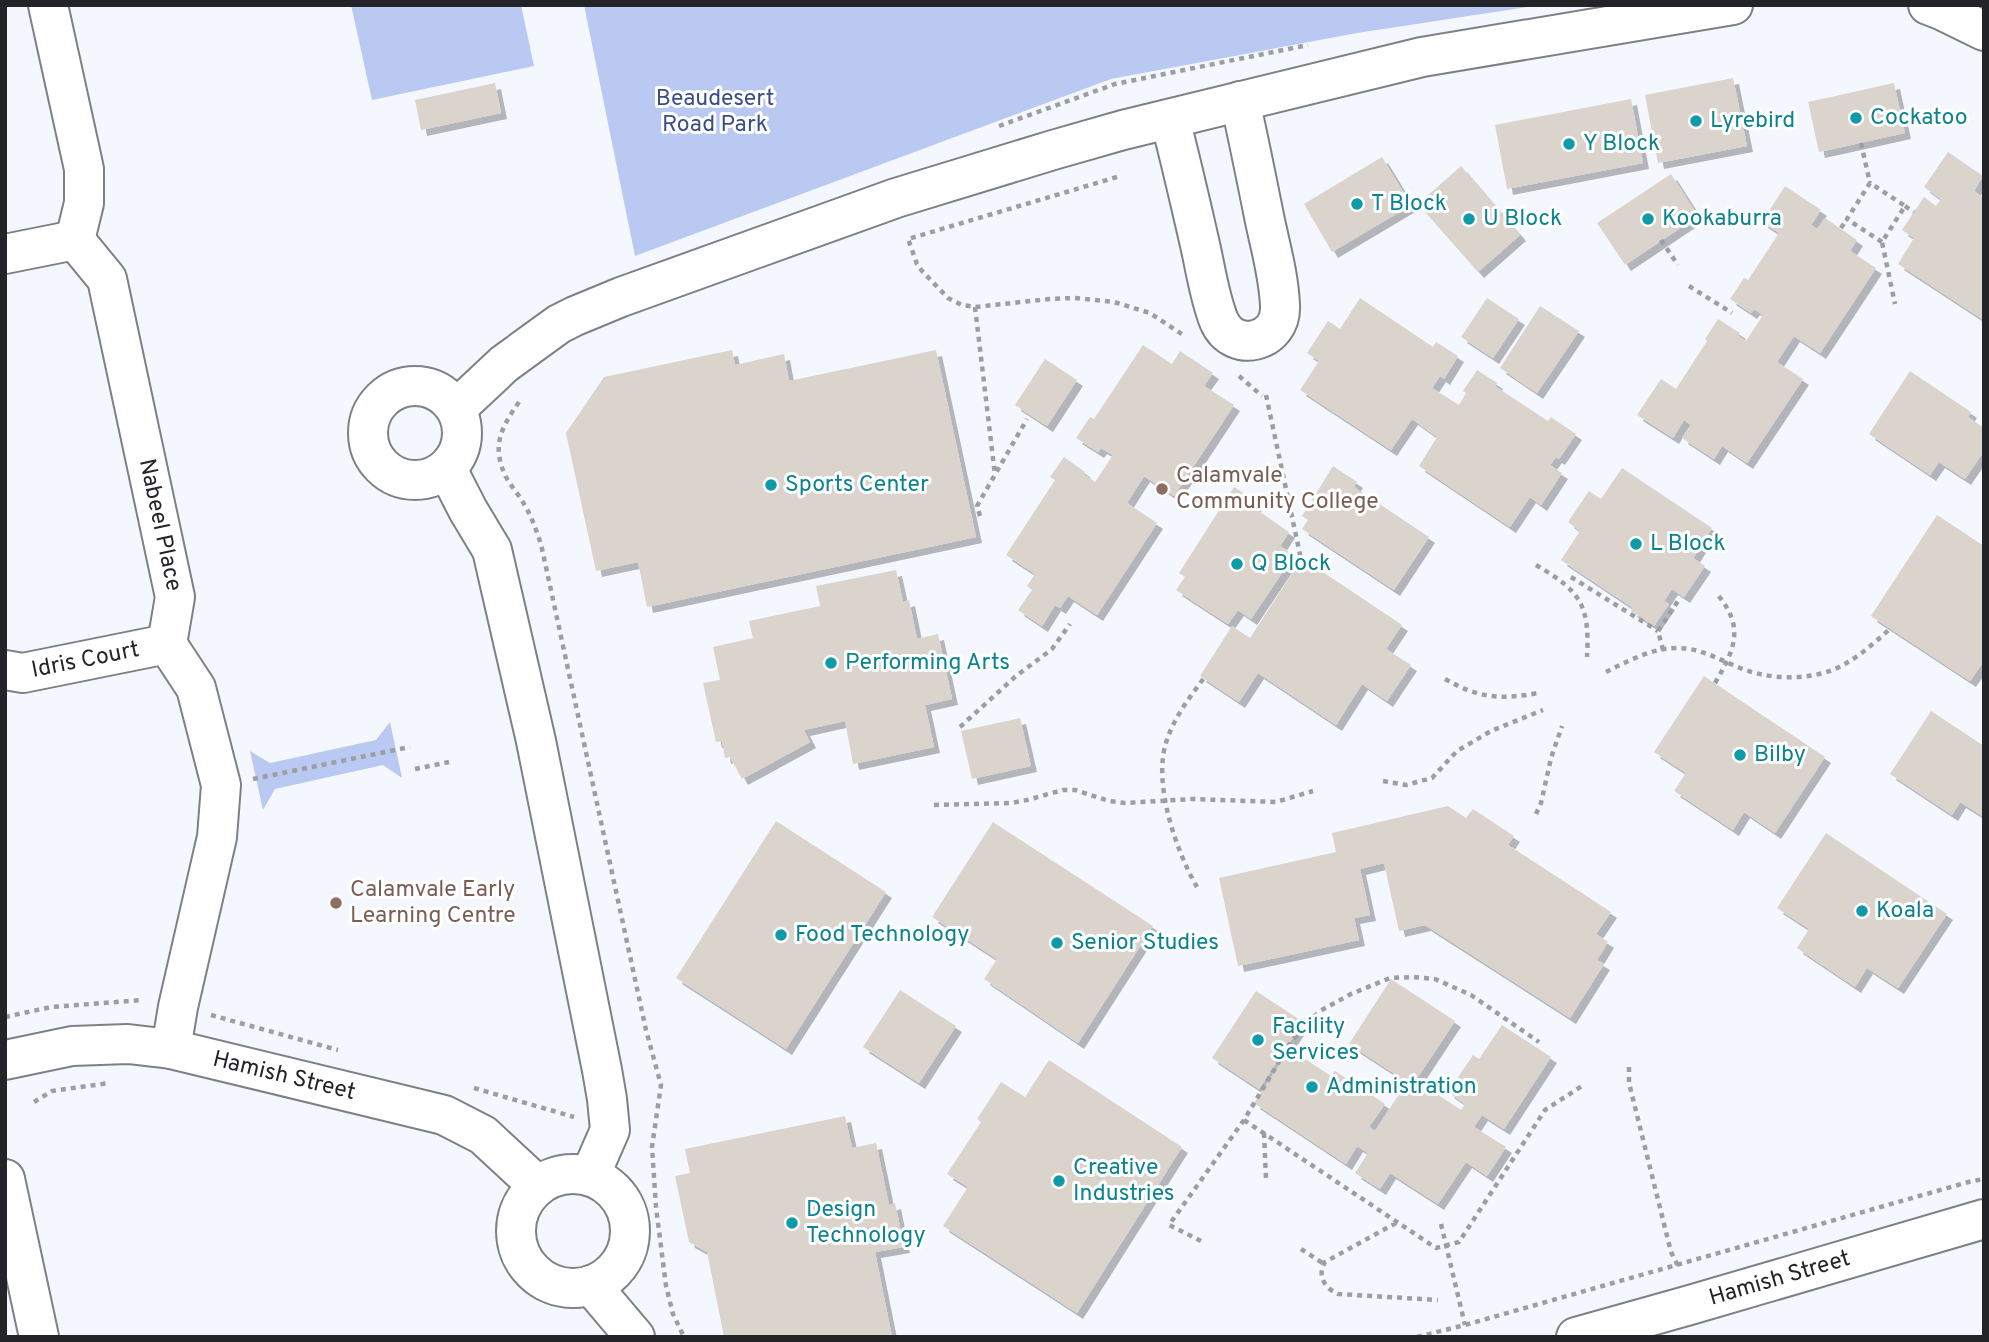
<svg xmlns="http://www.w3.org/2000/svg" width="1989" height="1342" font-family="Overpass,sans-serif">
<defs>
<filter id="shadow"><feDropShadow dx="6" dy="6" stdDeviation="0" flood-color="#0004"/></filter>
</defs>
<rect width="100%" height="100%" fill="#f5f7fe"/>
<!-- green -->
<path fill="#bac9f1" d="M351,5H521L534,66L372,100Z
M584,5H1541L1357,33L1111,79L635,256Z
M390,722L402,778L383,765L275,789L263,810L250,751L270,763L376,740Z"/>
<!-- building -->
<path fill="#dad4cd" filter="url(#shadow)" d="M1733,78L1747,146L1658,163L1645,95Z
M495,83L501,113L421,130L415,100Z
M1894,83L1905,133L1819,152L1808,102Z
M1631,99L1643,163L1507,189L1495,125Z
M1948,152L1983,176L1974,191L1984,198V316L1982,319L1898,264L1914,238L1902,230L1924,197L1936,206L1941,199L1924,187Z
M1382,157L1411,205L1332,252L1304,204Z
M1461,166L1520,235L1478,272L1418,204Z
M1671,174L1698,216L1625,265L1597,223Z
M1785,186L1821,210L1811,225L1817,229L1825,218L1857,240L1850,251L1876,268L1820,353L1794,336L1777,362L1803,379L1747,463L1722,446L1714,459L1682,438L1691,425L1684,420L1673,438L1637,415L1661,379L1676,389L1707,341L1705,339L1718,319L1740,333L1738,336L1746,341L1763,315L1754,309L1751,313L1730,299L1744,278L1748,280L1779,233L1762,222Z
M1360,298L1433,347L1436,342L1458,356L1444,379L1440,376L1432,388L1459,405L1466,393L1463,391L1477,370L1497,383L1495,386L1548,421L1551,417L1576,434L1559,459L1556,457L1550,465L1562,473L1541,505L1530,497L1510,527L1419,466L1437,437L1412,419L1391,450L1300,390L1319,361L1307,353L1328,321L1340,329Z
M1487,298L1519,319L1493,358L1461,337Z
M1540,306L1579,331L1537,393L1500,368Z
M1143,345L1172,364L1180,351L1213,373L1204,386L1234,405L1174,496L1144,476L1127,503L1157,523L1097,615L1068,596L1060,608L1055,605L1042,626L1018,610L1032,590L1027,586L1035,574L1006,555L1055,480L1050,477L1064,457L1085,472L1083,474L1095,482L1113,455L1101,448L1098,452L1076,438L1090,417L1094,419Z
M732,350L735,365L784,354L789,381L936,350L976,537L647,607L638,562L596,571L566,433L604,377Z
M1045,359L1077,380L1047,426L1015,405Z
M1910,371L1971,412L1968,417L1984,428V451L1965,479L1939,462L1930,475L1869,434Z
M1333,466L1357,482L1354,487L1429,537L1394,590L1302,529L1308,520L1302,516Z
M1622,468L1712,528L1693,558L1705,566L1684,597L1672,589L1664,601L1669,604L1654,626L1631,611L1633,608L1561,560L1580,531L1568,522L1589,491L1601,499Z
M1234,487L1257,502L1254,508L1289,532L1280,546L1294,555L1251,619L1238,610L1228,624L1176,590L1185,577L1179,573Z
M1937,515L1984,546V661L1970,681L1871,616Z
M1302,558L1402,625L1386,649L1411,665L1387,701L1362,684L1336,725L1258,673L1239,702L1200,676L1232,626L1250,638Z
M896,570L903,602L909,600L917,639L938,634L952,699L925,705L934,747L853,764L845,721L804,730L810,742L742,779L730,757L725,758L722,741L716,742L703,683L720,680L713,647L753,638L749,621L820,606L816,586Z
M1704,676L1825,757L1775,833L1744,812L1733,830L1674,791L1686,773L1654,752Z
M1931,711L1984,746V817L1960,802L1952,815L1890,774Z
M1020,718L1031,766L972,779L961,731Z
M1448,806L1466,818L1473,809L1514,836L1508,845L1611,912L1596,934L1608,942L1597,960L1604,964L1570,1018L1425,925L1399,931L1384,863L1360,869L1370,915L1354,918L1359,940L1238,966L1219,878L1336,852L1332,833Z
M776,821L886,892L786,1049L676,978Z
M993,822L1153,926L1078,1043L984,979L997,959L932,917Z
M1826,833L1947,914L1898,988L1867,968L1855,987L1797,948L1809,929L1777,908Z
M1391,979L1455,1021L1416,1080L1461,1110L1465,1104L1448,1092L1473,1055L1479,1059L1502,1025L1551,1057L1504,1129L1482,1115L1474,1127L1506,1147L1487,1176L1466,1162L1438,1204L1390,1173L1380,1189L1355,1173L1368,1153L1357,1146L1346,1164L1254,1103L1290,1049L1331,1076L1335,1071L1385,1104L1369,1127L1375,1131L1407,1082L1349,1044Z
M900,990L956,1026L919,1083L863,1047Z
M1256,991L1303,1022L1259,1089L1212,1058Z
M1049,1060L1182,1147L1077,1313L943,1226L968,1187L947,1174L981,1122L977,1119L1001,1082L1025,1097Z
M845,1116L852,1148L876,1143L889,1205L895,1203L904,1247L875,1252L892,1337H724L707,1252L689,1242L675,1176L690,1173L685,1149Z"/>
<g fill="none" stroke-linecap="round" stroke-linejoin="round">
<!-- minor casing -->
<g stroke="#7d8087" stroke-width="42">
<g id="minor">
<path id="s1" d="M48,5L84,169V203L75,240L107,279L175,597L167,644L196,688L221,785L217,837L178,1007L171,1049"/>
<path d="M1928,5L1941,10L1984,31"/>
<path d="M1170,119C1181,162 1191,205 1201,249C1206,272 1210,299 1219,321C1234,355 1282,342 1280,306C1279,277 1271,249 1265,221C1257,181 1249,141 1240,101"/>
<path d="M5,254L75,240"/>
<circle cx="415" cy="433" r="47"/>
<path d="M456,409L504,364L559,324L575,316L621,297L896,198L1053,150L1123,130L1422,57L1733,5"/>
<path d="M447,469L468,510L492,550L536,741L602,1070L607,1099L610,1130L590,1176"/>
<path id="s2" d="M5,670L23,673L167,644"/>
<path id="s3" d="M5,1060L72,1046L128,1044L171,1049L444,1115L483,1135L538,1186"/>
<circle cx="573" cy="1231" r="57"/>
<path d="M5,1179L39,1337"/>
<path d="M591,1285L635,1337"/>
<path id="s4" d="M1576,1337L1690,1305L1984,1219"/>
</g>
</g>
<!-- path -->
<path stroke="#9c9ea3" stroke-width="4.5" stroke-dasharray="5 5" stroke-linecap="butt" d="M999,126L1115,84L1308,45
M1861,143L1870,183
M1117,177L908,239L917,264L922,271L948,298L962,305L975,307L1049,299L1074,298L1114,302L1150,313L1186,337
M1905,206L1914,212
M1841,228L1847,219
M1661,240L1678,265
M1882,242L1847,219L1870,183L1905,206L1882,242L1895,304
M1689,286L1732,313
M975,307L995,475
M1239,376L1262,396
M1266,395L1301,559
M519,402C501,428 491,446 506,477C511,486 519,495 524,504C532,517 536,530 541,544L646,1030L661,1085L652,1147L656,1207L666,1286L673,1314L684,1337
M980,516L977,506L1027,419
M1536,565C1580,591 1590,604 1587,657
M1571,577L1658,631
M1663,650L1658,631L1680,598
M1606,672C1628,661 1652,648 1677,648C1702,648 1721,661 1743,669C1774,681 1820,681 1848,662C1864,653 1877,640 1890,629
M1445,679C1478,698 1500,700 1538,693
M1715,683C1735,649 1745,627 1717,594
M960,727L1016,676L1052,649L1070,624
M415,769L449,762
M253,779L410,747
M1383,781L1406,785L1432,778L1457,751L1491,731L1543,710
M934,805L1011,803L1027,800L1063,790H1075L1109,801L1125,803L1192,799L1276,802L1313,791
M1536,814L1541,803L1551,758L1562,726
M1197,887C1176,851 1153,784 1166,743C1173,719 1189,698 1204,678
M211,1015L338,1050
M5,1017L51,1007L143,1000
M1629,1067V1083L1671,1252L1678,1266
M474,1088L574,1117
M34,1102L52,1091L109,1083
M1244,1120L1436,1248L1459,1242L1545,1110L1585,1084
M1264,1133L1266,1179
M1396,1223L1325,1262C1317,1275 1324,1288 1338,1294L1438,1300
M1441,1224L1465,1325
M1201,1241L1169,1225L1244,1120L1289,1045L1304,1026L1320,1011L1351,994L1390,978L1413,977L1435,979L1471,995L1539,1042
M1301,1249L1324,1264
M1417,1337L1465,1325L1972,1181L1984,1179"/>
<!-- minor -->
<use href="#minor" stroke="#fff" stroke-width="38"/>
</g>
<!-- markers -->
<g fill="#0f9aa8" stroke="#fff" stroke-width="2.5">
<circle cx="1856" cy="118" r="7"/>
<circle cx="1696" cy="121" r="7"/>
<circle cx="1569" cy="144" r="7"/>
<circle cx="1357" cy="204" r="7"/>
<circle cx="1469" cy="219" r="7"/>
<circle cx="1648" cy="219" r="7"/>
<circle cx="771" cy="485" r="7"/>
<circle cx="1636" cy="544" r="7"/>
<circle cx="1237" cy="564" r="7"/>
<circle cx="831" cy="663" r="7"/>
<circle cx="1740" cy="755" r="7"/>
<circle cx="1862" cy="911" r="7"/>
<circle cx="781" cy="935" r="7"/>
<circle cx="1057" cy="943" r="7"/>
<circle cx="1258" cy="1040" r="7"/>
<circle cx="1312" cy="1087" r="7"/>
<circle cx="1059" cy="1181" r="7"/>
<circle cx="792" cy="1223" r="7"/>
</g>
<g fill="#8d6e63" stroke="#fff" stroke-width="2.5">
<circle cx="1162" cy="489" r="7"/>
<circle cx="336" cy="903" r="7"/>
</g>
<g text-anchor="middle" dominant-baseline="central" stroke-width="6" stroke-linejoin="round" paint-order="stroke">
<!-- park labels -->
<g font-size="23" fill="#3c4d87" stroke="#fff">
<text x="715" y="99">Beaudesert<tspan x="715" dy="26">Road Park</tspan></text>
</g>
<!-- culture labels -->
<g font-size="23" fill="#0d838f" stroke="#fff" text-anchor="start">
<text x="1870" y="118">Cockatoo</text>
<text x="1710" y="121">Lyrebird</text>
<text x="1583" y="144">Y Block</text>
<text x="1371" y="204">T Block</text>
<text x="1483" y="219">U Block</text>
<text x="1662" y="219">Kookaburra</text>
<text x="785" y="485">Sports Center</text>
<text x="1650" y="544">L Block</text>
<text x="1251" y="564">Q Block</text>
<text x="845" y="663">Performing Arts</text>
<text x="1754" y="755">Bilby</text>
<text x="1876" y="911">Koala</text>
<text x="795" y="935">Food Technology</text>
<text x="1071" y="943">Senior Studies</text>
<text x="1272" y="1027">Facility<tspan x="1272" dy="26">Services</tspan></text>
<text x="1326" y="1087">Administration</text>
<text x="1073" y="1168">Creative<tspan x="1073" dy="26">Industries</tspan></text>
<text x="806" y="1210">Design<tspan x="806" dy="26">Technology</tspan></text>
</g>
<!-- education labels -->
<g font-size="23" fill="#785e54" stroke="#fff" text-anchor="start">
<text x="1176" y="476">Calamvale<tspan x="1176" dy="26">Community College</tspan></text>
<text x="350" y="890">Calamvale Early<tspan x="350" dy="26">Learning Centre</tspan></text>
</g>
<!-- street labels -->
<g font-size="23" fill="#232427" stroke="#fff">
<text stroke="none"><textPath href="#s1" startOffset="542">Nabeel Place</textPath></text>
<text stroke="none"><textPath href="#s2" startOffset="82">Idris Court</textPath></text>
<text stroke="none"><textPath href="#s3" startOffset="284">Hamish Street</textPath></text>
<text stroke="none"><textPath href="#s4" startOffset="212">Hamish Street</textPath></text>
</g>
</g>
<!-- border -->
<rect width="1989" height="1342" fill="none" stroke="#232427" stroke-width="14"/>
</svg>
